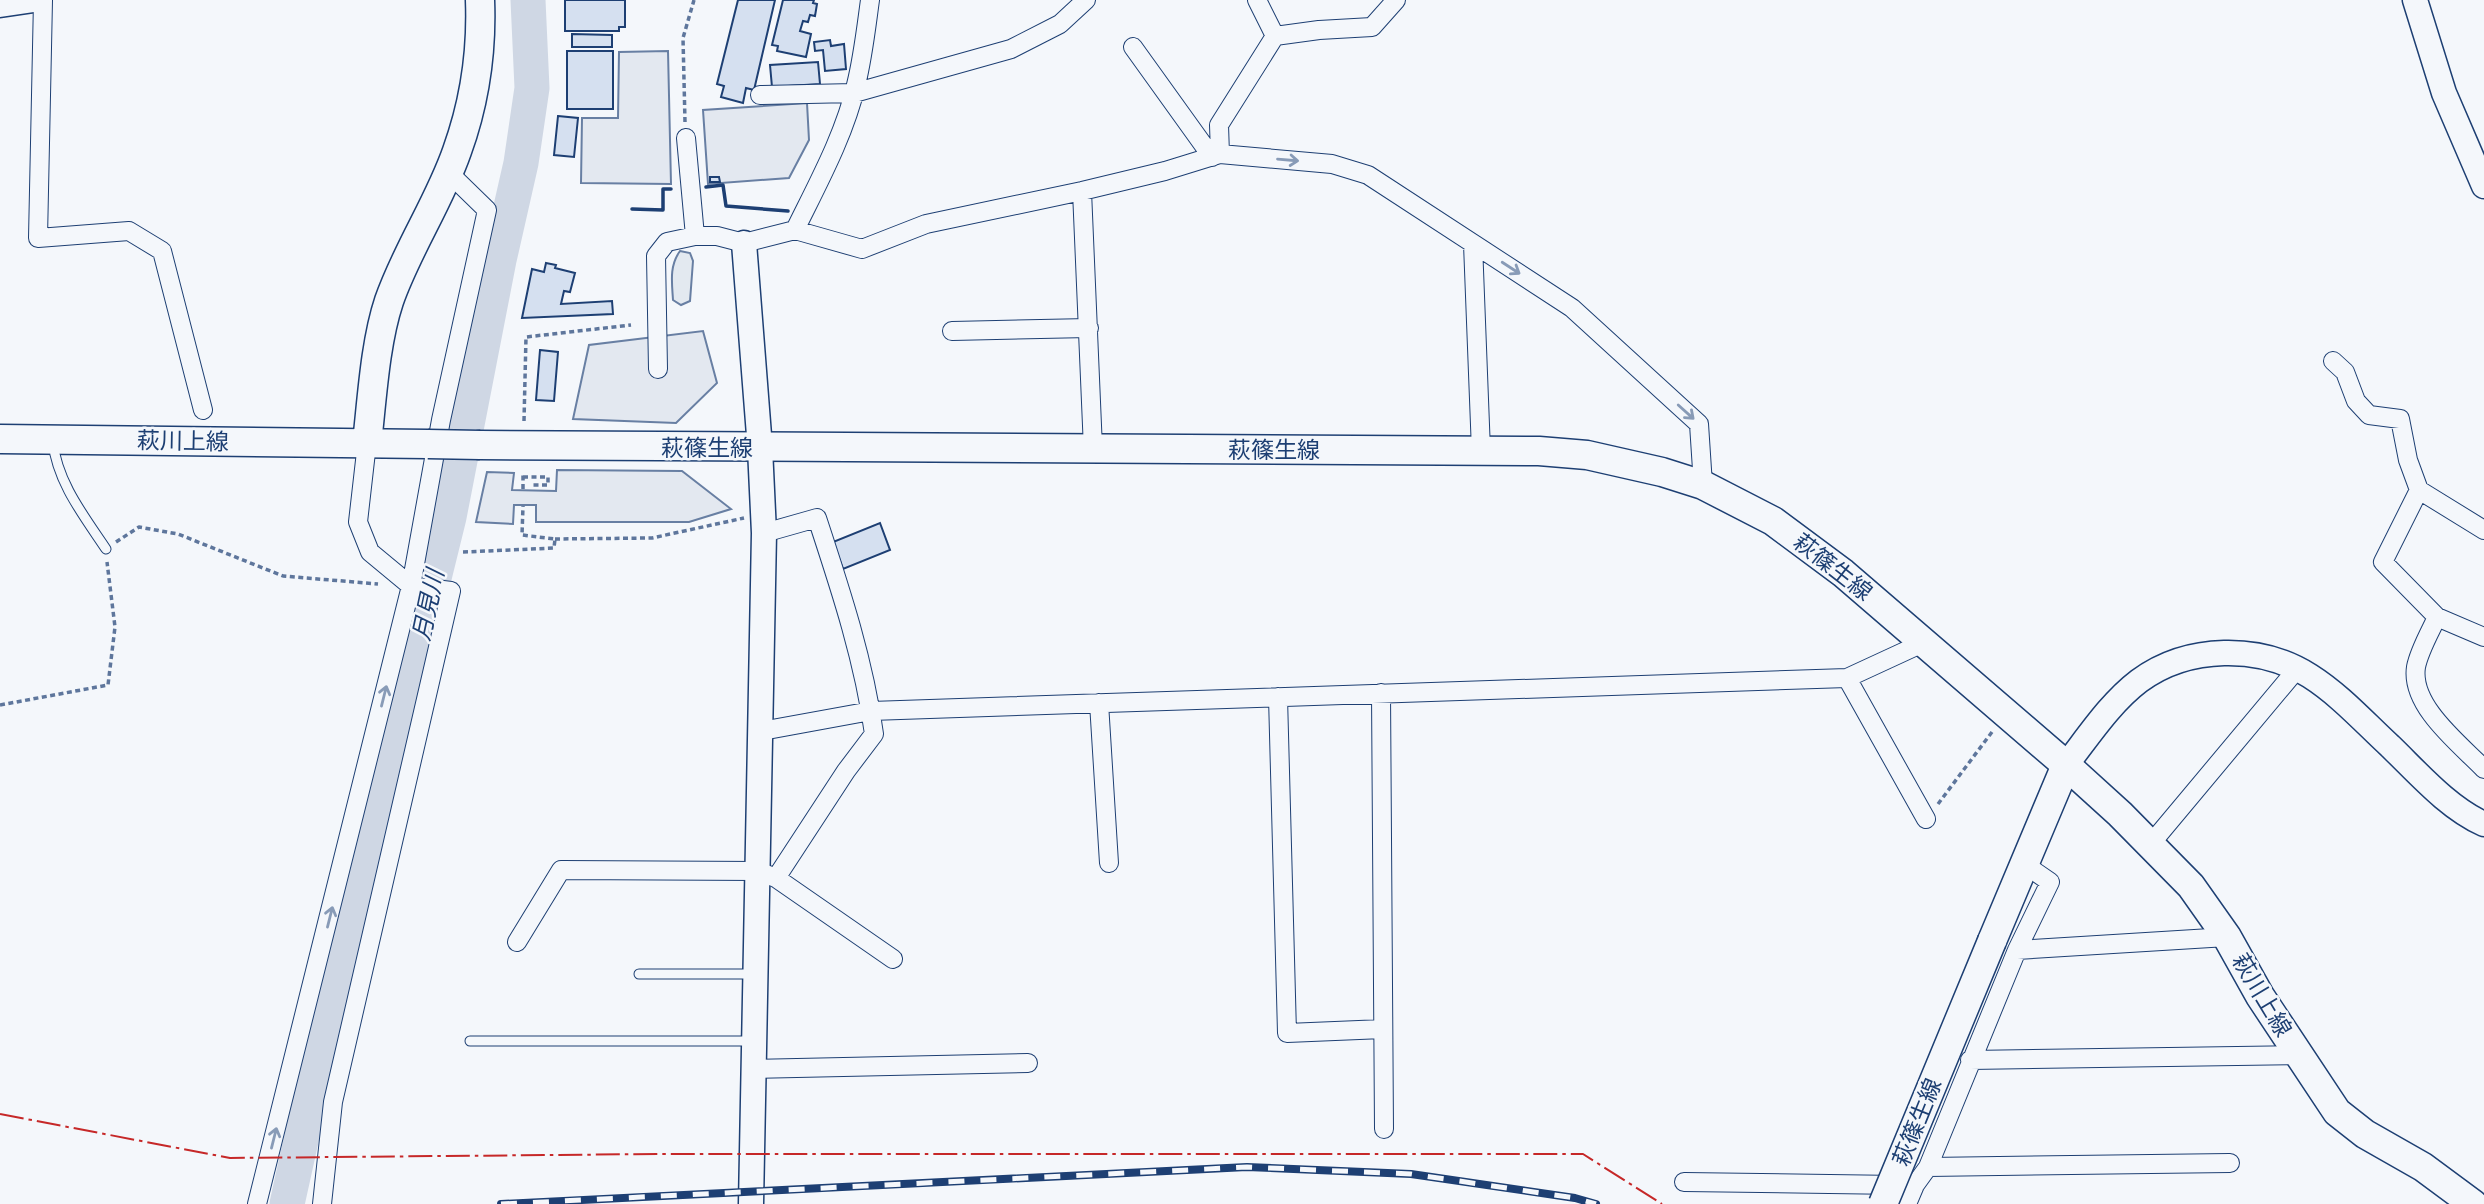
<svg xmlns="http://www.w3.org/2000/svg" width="2484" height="1204" font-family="Poppins,'Noto Sans JP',sans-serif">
<rect width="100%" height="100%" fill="#f4f7fb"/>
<!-- green -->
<path fill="#e3e9f0" stroke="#687fa3" stroke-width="2" d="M680,251L690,253L693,261L690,301L681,305L673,300C672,283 669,266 680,251Z"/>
<!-- parking -->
<path fill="#e3e8f0" stroke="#687fa3" stroke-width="2" d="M668,51L671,184L581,183L582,118H618L619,52Z
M807,103L809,140L789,178L708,184L703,110Z
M703,331L717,383L676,423L573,419L589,345Z
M557,470L682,471L731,509L689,522H536V505H514L513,524L476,522L487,472L514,473L512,490L556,491Z"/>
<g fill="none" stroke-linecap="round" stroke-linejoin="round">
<!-- river -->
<path stroke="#cfd7e4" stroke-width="35" d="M287,1204L304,1127L386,798L415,655L449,517L499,260L521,163L532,88L528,0"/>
</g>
<!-- building -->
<path fill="#d5e0f0" stroke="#1d3f73" stroke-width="2" d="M565,0H625V27H619V31H565Z
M738,0H775L754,90L746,88L743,103L721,97L724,86L717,84Z
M783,0H814L813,3L817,4L815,16L810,15L808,22L803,21L800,31L811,34L806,57L777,51L778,46L772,45Z
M572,34L612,35V47H572Z
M830,40L831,46L844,44L846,69L825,71L823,50L815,51L814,42Z
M567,51H613V109H567Z
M818,62L820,84L772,87L770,65Z
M558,116L578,118L574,157L554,155Z
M710,177H719L720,182H710Z
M546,263L556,265L555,268L575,273L570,292L564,291L561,304L612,301L613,314L522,318L532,269L544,272Z
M540,350L558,352L554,401L536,400Z
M880,523L890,550L843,569L833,542Z"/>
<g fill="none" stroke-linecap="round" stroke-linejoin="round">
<!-- lane casing -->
<g stroke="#1d3f73" stroke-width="11">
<path id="lane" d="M53,442C57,482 84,516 106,549
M639,974H754
M470,1041H753"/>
</g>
<!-- street casing -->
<g stroke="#1d3f73" stroke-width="20">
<path id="street" d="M43,0L38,238L129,231L162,251L203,410
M1257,0L1275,36
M1133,47L1212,157
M760,95L854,93L1011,49L1060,24L1086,0
M686,138L695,236
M1220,154L1219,125L1275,36L1319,30L1372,27L1396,0
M1082,191L1093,449
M795,230L862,249L926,224L1082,191L1165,171L1220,154L1332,164L1368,175L1572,308L1699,424L1703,485
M1473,244L1481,451
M952,331L1089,328
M2333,361L2345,372L2356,401L2369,415L2400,419L2408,460L2419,490L2484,530
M658,369L656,256L667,242L695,236H717L744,243L795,230C817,185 845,134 856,85C863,57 866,29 870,0
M2419,490L2383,562L2437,617
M2484,637L2437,617C2430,632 2419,651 2416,667C2410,706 2460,744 2484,769
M1847,678L1926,819
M1381,693L1384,1129
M1278,697L1287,1033L1383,1029
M1099,703L1109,863
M762,731L871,711L1847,678L1925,642
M2149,846L2297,669
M776,878L893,959
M517,942L561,870L758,871L776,878L846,771L874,734C864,660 840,588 817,518L764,533
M2017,950L2227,937
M1970,1060L2298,1055
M754,1069L1028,1063
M1928,1167L2230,1163
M1684,1182L1898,1185
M257,1204L411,586L441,420L487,210L448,172
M322,1204L333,1102L451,591L411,586L370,552L358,522L367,443
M1907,1204L1915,1185L1928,1167L2017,950L2050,882L2024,864"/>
</g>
<!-- secondary casing -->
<g stroke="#1d3f73" stroke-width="27">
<path id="secondary" d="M2415,0L2444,93L2484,186
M0,5L34,0
M744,243L760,448L764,533L751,1204
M2066,765C2088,737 2110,703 2139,681C2188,645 2260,644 2310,676C2340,695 2365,723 2390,746C2418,773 2448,808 2484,824"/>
</g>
<!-- primary casing -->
<g stroke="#1d3f73" stroke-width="31">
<path id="primary" d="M0,439L428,444
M367,443C372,399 375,343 389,301C407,249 439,203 457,151C474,104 482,51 480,0
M480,445L1539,451L1587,455L1662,472L1703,485L1773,521L1843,573L2066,765L2120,814L2191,886L2227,937L2260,996L2337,1112L2365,1134L2423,1167L2473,1204
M1992,941L2066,765"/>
</g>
<!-- path -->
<path stroke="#5e769c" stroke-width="3.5" stroke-dasharray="5 3.5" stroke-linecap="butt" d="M685,122L683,38L694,0
M524,421L526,337L631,325
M523,477H548V485H533
M523,489V473
M555,539L652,538L744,518
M116,542L139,527L178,534L283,576L378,584
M463,552L554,548L555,539L522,535L523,506
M0,705L108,685L115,627L107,562
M1938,804L1992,732"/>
<!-- lane -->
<use href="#lane" stroke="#f4f7fb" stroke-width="9"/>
<!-- street -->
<use href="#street" stroke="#f4f7fb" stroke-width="18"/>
<!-- secondary -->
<use href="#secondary" stroke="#f4f7fb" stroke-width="24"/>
<!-- primary -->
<use href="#primary" stroke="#f4f7fb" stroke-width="28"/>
<!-- rail casing -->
<g stroke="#1d3f73" stroke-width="8">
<path id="rail" d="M501,1204L1247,1167L1411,1174L1575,1198L1596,1204"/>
</g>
<!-- rail -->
<use href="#rail" stroke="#f4f7fb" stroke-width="5" stroke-dasharray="16" stroke-linecap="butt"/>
<!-- primary-bridge casing -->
<g stroke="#1d3f73" stroke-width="31" stroke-linecap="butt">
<path id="primary-bridge" d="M428,444L480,445
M1883,1204L1992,941"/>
</g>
<!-- primary-bridge -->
<use href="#primary-bridge" stroke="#f4f7fb" stroke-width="28"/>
<!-- wall -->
<path stroke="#1d3f73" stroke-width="3.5" d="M706,187L723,185L726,206L788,211
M632,209L663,210V189H671"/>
<!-- power -->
<path stroke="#c62828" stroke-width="2" stroke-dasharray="24 5 3.5 5" stroke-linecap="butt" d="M0,1114L230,1158L660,1154H1583L1662,1204"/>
</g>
<!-- one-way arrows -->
<defs><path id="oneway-shaft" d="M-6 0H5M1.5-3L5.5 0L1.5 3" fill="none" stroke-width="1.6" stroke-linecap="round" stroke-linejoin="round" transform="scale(1.75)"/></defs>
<g stroke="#889bb7">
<use href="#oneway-shaft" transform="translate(1288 160) rotate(5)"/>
<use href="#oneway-shaft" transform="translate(1511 268) rotate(33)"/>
<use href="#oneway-shaft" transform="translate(1686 412) rotate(42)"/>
<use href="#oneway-shaft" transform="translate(384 696) rotate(-76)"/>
<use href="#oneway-shaft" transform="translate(330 917) rotate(-76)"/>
<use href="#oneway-shaft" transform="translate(274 1138) rotate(-76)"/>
</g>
<g text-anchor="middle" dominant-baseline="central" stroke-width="5" stroke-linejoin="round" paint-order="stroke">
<!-- street labels -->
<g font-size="23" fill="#1d3f73" stroke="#f4f7fb">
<text transform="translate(183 441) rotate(1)">萩川上線</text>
<text x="707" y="448">萩篠生線</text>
<text x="1274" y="450">萩篠生線</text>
<text transform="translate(1833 567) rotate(38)">萩篠生線</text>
<text transform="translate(2262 995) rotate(59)">萩川上線</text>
<text transform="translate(1917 1122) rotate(-68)">萩篠生線</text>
</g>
<!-- water labels -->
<g font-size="24" font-style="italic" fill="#1d3f73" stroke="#f4f7fb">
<text transform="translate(428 605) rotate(-78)">月見川</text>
</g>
</g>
</svg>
